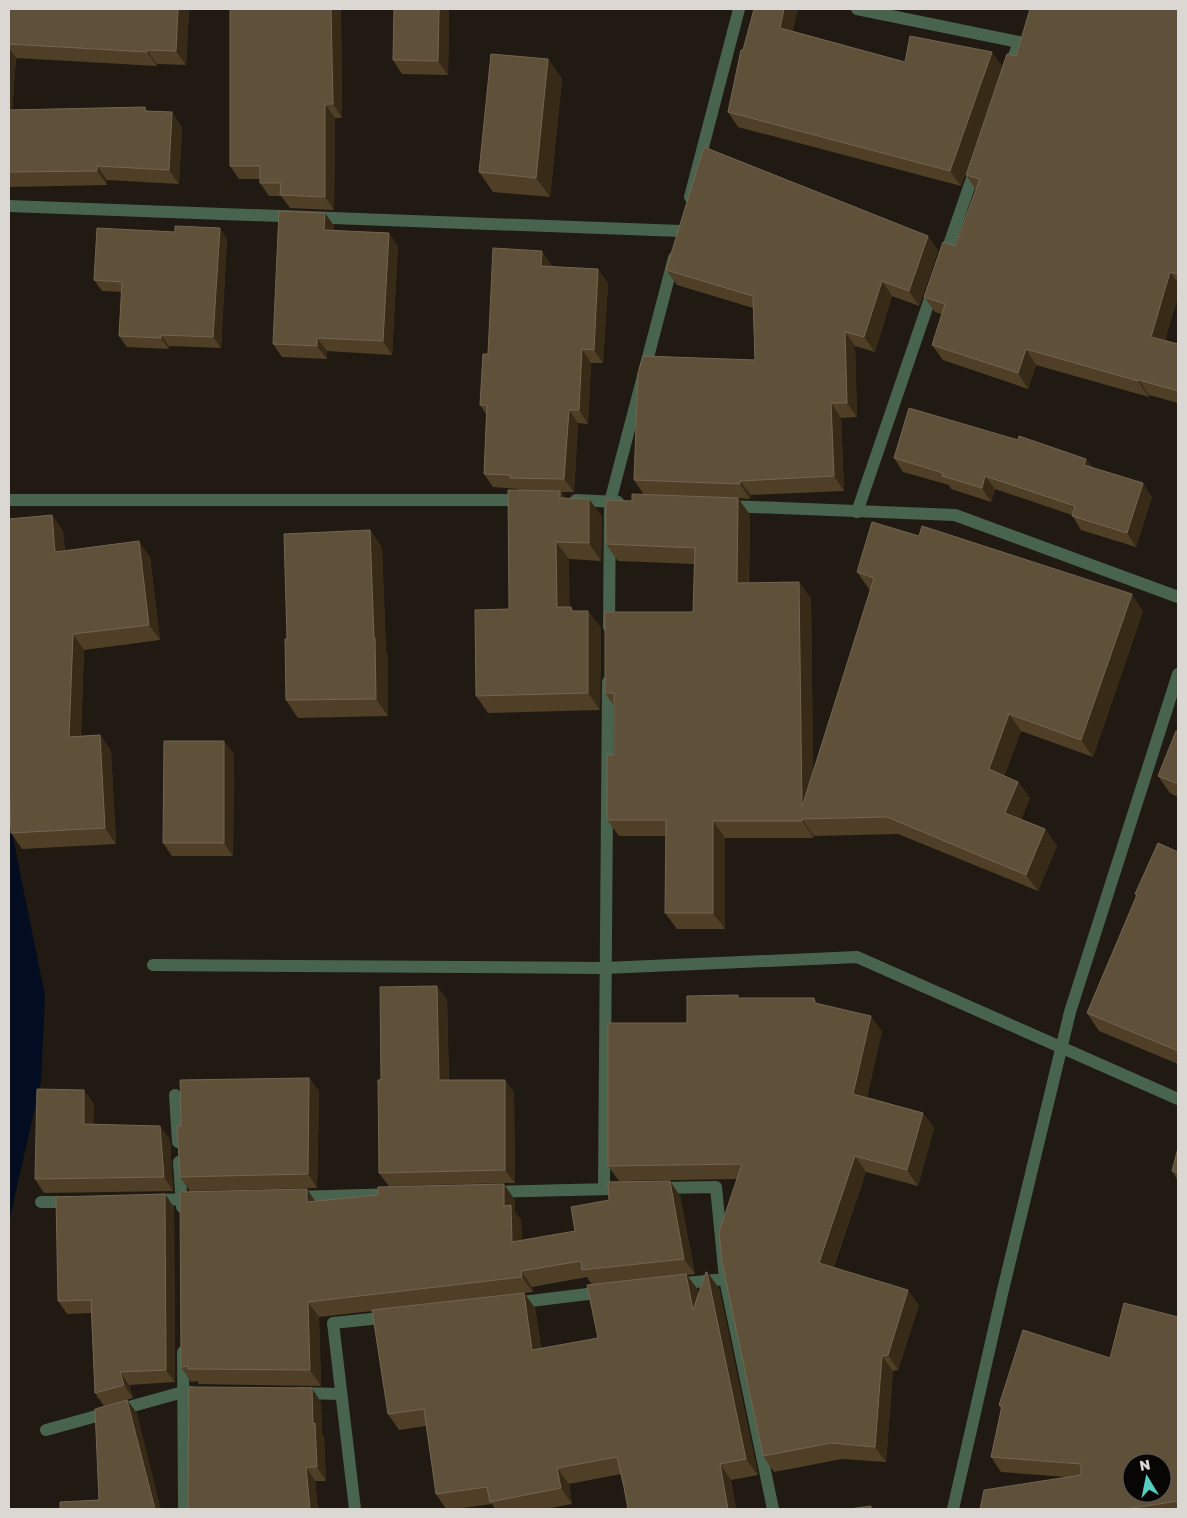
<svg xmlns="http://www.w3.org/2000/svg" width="1187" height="1518" font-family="'Golos Text',sans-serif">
<rect width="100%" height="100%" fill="#201a13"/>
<!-- water -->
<path fill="#030c20" d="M9,818L45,996L41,1081L9,1222Z"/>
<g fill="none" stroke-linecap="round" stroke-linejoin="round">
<!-- minor -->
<path stroke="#49644e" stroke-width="12" d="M857,9L1019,42L1008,72
M690,197L739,9
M9,206L681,231
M944,259L976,167
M9,500H523
M576,500L618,502
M728,506L955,515L1178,597
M857,512L934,287
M609,627L610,502L674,258
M153,965L605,968L857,957L1178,1099
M175,1095L178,1142
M179,1162L182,1207
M658,1188L716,1187L725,1279L773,1509
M604,1189L608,682
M493,1192L611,1189
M296,1197L396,1194
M153,1200L196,1199
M41,1202H71
M676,1284L725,1279
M514,1303L604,1292
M183,1352L184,1509
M299,1393L341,1394
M46,1430L183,1392H191
M355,1509L333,1323L390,1317"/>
<!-- tertiary -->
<path stroke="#49644e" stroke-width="12" d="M953,1509L1002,1294L1070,1012L1178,674"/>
</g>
<!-- wall -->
<path fill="#503f27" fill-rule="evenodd" d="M9,9H189L186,65L157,64V66L16,58L12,110L145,107L147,111L182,127L179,184L107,180V185L9,187Z
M230,9H341L342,118H335L334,210L290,208L281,196H269L260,183V179H239L230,166Z
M394,9H449L448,75L402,74L393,60Z
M1178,9V296L1165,340L1178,344V403L1149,395V397L1036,365L1028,389L943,360L932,345L942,314L935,312L924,297L955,246L976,190L966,175L1016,56Z
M793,31L905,62L1002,66L961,186L738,127L728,112L743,50Z
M548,59L562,79L550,197L493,192L479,172Z
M325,213L334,226V230L398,246L392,355L327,351V359L282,357L273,344Z
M928,236L938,251L919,306L892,296L875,352L855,346L857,417L841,418L844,491L751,495L750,499L738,498L750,515L749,583L799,582L811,599L813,772L871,590L869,589L857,572L1143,611L1093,757L1021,731L1004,776L1018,782L1030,798L1021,819L1045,829L1057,846L1038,891L898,834L814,836V838H725V929H677L665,913L666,836H619L607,820L614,755V706L605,693L693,612L694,564L618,561L606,544L632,501L644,495L634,480L755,360L753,308L677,285L666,270Z
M227,239L221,348L169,346V349L127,347L119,336L122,292L102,291L94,280Z
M552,265V266L608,283L603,363H591L588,424L578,423L574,492H561L565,498L602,516L601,561L569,559V607L574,611H588L601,628L600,710L488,713L476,696L509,609L519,490L518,489L493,487L484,474L486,414L480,405L488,354Z
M894,458L1086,459L1093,468L1152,497L1136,547L1081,530L1072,515L995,489L991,502L951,489L949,485L903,472Z
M52,515L63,531L65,551L150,557L160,640L84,650L81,736L100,735L111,751L116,844L22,849L11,833Z
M370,530L382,548L386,653L388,655V716L298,718L286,700L287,639Z
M1178,732V797L1170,793L1158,776Z
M234,754L233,856H172L163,843Z
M1178,852V1064L1099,1031L1087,1013L1136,896L1135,894Z
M740,998L819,1004L882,1031L867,1097L923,1113L934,1128L918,1186L866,1172L834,1267L919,1305L898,1370L893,1371L886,1462L842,1459L774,1472L763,1456L737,1179L619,1181L608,1166L687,1023Z
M447,999L449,1080H505L514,1093L515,1183L389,1186L379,1173L381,1080Z
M309,1078L319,1091L317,1188L190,1191L180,1177L181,1126Z
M94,1104L93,1124L170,1139L173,1191L44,1193L35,1179Z
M1178,1148V1181L1172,1171Z
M670,1181L680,1196L695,1274L687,1275L698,1290V1294L719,1288L758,1475L731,1480L736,1509H628L621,1474L569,1484L572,1504L545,1509H495L492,1504L455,1509H446L436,1494L426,1426L399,1430L388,1414L372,1311L319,1317L321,1386L199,1384L197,1381L191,1382L181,1367L315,1201L515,1200V1212L521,1220L522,1240L575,1231L609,1200ZM587,1277L592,1285L598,1338L541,1348L535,1308L524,1293L533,1292L532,1287Z
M174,1207L175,1382L129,1385L133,1398L104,1406L95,1393L91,1313L67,1314L58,1301Z
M1178,1317V1509H980L1067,1477L1001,1472L991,1457L1001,1409L999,1405L1110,1358Z
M321,1402L322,1434L324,1437L326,1481H315L318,1509H188Z"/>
<!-- shaded-wall -->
<path fill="#372a17" d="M178,9H189L186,65L176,51Z
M331,9H341L342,118L333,104Z
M439,9H449L448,75L438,61Z
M784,9H798L790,43L780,28Z
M9,48L16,58L11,124L9,121Z
M147,50L157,64V66L147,52Z
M992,52L1002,66L961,186L950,171Z
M548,59L562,79L550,197L536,178Z
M325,104L335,118L334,210L325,197Z
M172,112L182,127L179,184L169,170Z
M97,166L107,180V185L97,171Z
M325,213L334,226V243L324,230Z
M220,228L227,239L221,348L213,337Z
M389,233L398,246L392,355L383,341Z
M928,236L938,251L919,306L909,291Z
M9,243L10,245L9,276Z
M542,251L552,265L551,279L541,266Z
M598,269L608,283L603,363L594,350Z
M1170,272L1178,283V296L1162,352L1151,337Z
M882,281L892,296L875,352L864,337Z
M845,332L855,346L857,417L847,403Z
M161,335L169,346V349L161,338Z
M317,338L327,351V359L317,346Z
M582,349L591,363L588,424L579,410Z
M1026,349L1036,365L1028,389L1018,373Z
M1139,380L1149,395V397L1138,381Z
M831,403L841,418L844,491L834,476Z
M569,410L578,423L574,492L564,479Z
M1086,459L1096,472L1084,465Z
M985,476L995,489L991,502L982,488Z
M740,481L751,495L750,499L740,484Z
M1143,483L1152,497L1136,547L1127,533Z
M560,491L573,508L560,498Z
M738,498L750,515L748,600L737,583Z
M589,499L602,516L601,561L589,543Z
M52,515L63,531L66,568L55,552Z
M370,530L382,548L386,653L388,655V716L376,699Z
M139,541L150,557L160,640L149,625Z
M556,542L569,559L570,625L557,607Z
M799,582L811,599L814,819L802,807Z
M1132,594L1143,611L1093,757L1081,740Z
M588,611L601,628L600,710L588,693Z
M73,634L84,650L80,753L69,737Z
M1009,714L1021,731L1001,786L989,769Z
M100,735L111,751L116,844L105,828Z
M224,741L234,754L233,856L224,843Z
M1018,782L1030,798L1017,829L1005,813Z
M802,819L814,836V838L802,821Z
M713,821L725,838V929L713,913Z
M1045,829L1057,846L1038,891L1026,875Z
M437,986L447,999L449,1094L439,1080Z
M814,998L825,1014L815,1003Z
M871,1016L882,1031L864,1109L853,1094Z
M309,1078L319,1091L317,1188L308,1174Z
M505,1080L514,1093L515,1183L505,1170Z
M84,1090L94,1104L93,1137L84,1124Z
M923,1113L934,1128L918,1186L907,1170Z
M160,1126L170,1139L173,1191L164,1177Z
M855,1156L866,1172L830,1278L819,1263Z
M670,1181L680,1196L695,1274L684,1259Z
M504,1184L515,1200V1212L521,1220L523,1257L512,1242L504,1206Z
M307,1189L317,1204L307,1202Z
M165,1194L174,1207L175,1382L166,1370Z
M521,1271L532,1287L533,1292L522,1277Z
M707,1272L719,1288L758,1475L746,1459Z
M686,1274L698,1290L704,1326L693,1310Z
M908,1290L919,1305L898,1370L888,1355Z
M524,1293L535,1308L543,1366L532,1350Z
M308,1302L319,1317L321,1386L310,1370Z
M882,1356L893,1371L886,1462L875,1447Z
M120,1372L129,1385L133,1398L124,1385Z
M312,1388L321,1402L322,1434L324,1437L326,1481L317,1467L313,1424Z
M127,1400L137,1413L161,1509H155Z
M720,1464L731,1480L736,1509H728Z
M306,1467L315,1481L318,1509H310Z
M557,1468L569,1484L572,1504L561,1488Z"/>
<!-- building -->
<path fill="#5f5039" stroke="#736551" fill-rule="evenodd" d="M9,9H178L176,51L147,50V52L9,44Z
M230,9H331L333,104H325V197L280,195L281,183H260V166H230Z
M394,9H439L438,61L393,60Z
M754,9H784L780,28L905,62L910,36L992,52L950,171L728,112L741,50H743Z
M1030,9H1178V274L1170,272L1151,337L1178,344V391L1139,380L1138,381L1026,349L1018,373L932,345L945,304L924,297L943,242L955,246L980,179L966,175L1007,54L1016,56Z
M491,54L548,59L536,178L479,172Z
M145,107V111L172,112L169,170L97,166V171L9,172V110Z
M704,147L928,236L909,291L882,281L864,337L845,332L847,403H831L834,476L740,481V484L634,480L638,373L643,356L755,360L753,296L666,270Z
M279,211L325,213L324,230L389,233L383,341L317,338V346L273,344Z
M175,226L220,228L213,337L161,335V338L119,336L122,282L94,280L97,228L175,232Z
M493,248L542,251L541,266L598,269L594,350L582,349L579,410H569L564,479L510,478V475L484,474L487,405H480L483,354H488Z
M909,408L1018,440L1019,436L1086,459L1084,465L1143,483L1127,533L1072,516L1075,506L985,476L982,488L942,476L943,473L894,458Z
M508,490L560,491V498L589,499V543L556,542L557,607H571L572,611H588V693L476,696L475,610L509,609Z
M632,494L738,498L737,583L799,582L802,807L874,578L857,572L872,522L919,536L922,526L1132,594L1081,740L1009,714L989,769L1018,782L1005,813L1045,829L1026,875L887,817L802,819V821H713V913H665L666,820H607V755H614V693H605V612H693L695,548L606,544V500L632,501Z
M52,515L55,552L139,541L149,625L73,634L69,737L100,735L105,828L11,833L9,777V519Z
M370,530L374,638H375L376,699L286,700L285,639H287L284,534Z
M1176,731L1178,732V784L1158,776Z
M164,741H224V843H163Z
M1158,843L1178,852V1051L1087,1013L1137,895L1135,894Z
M437,986L439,1080H505V1170L379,1173L378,1080H381L380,987Z
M738,995V998H814L815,1003L871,1016L853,1094L923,1113L907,1170L855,1156L819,1263L908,1290L888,1355L882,1356L875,1447L831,1443L763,1456L722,1262L719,1232L742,1164L608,1166V1023H687V996Z
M309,1078L308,1174L180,1177L177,1126H181L180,1080Z
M37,1089L84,1090V1124L160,1126L164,1177L35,1179Z
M1178,1148V1173L1172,1171Z
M670,1181L684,1259L582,1270L581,1261L521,1271L522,1277L308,1302L310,1370L188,1369V1366L181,1367L180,1192L307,1189V1202L378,1195V1187L504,1184V1206L511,1205L512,1242L575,1231L571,1207L609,1200L608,1182Z
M165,1194L166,1370L120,1372L124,1385L95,1393L91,1300L58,1301L56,1197Z
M706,1272H707L746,1459L720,1464L728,1509H628L624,1487L617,1457L557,1468L561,1488L490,1502L487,1487L436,1494L424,1409L388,1414L372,1310L524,1293L532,1350L598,1338L587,1285L686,1274L693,1310Z
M1124,1303L1178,1317V1501L1127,1509H980L984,1490L1081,1475V1464L991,1457L1002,1406L999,1405L1023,1330L1110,1358ZM1132,1463H1162V1493H1132Z
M189,1387L312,1388L313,1424L315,1423L317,1467H306L310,1509H188Z
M127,1400L155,1509H60V1502L99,1500L95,1409Z
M871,1506V1509H849Z"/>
<!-- border -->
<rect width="1187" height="1518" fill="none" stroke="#dbd7d2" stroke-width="20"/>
<!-- north arrow -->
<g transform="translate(1147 1478) rotate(350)"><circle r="24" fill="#080604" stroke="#5c5a56"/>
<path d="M0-4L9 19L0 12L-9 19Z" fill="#57cec2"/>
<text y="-8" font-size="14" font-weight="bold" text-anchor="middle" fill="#dbd7d2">N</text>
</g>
</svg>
